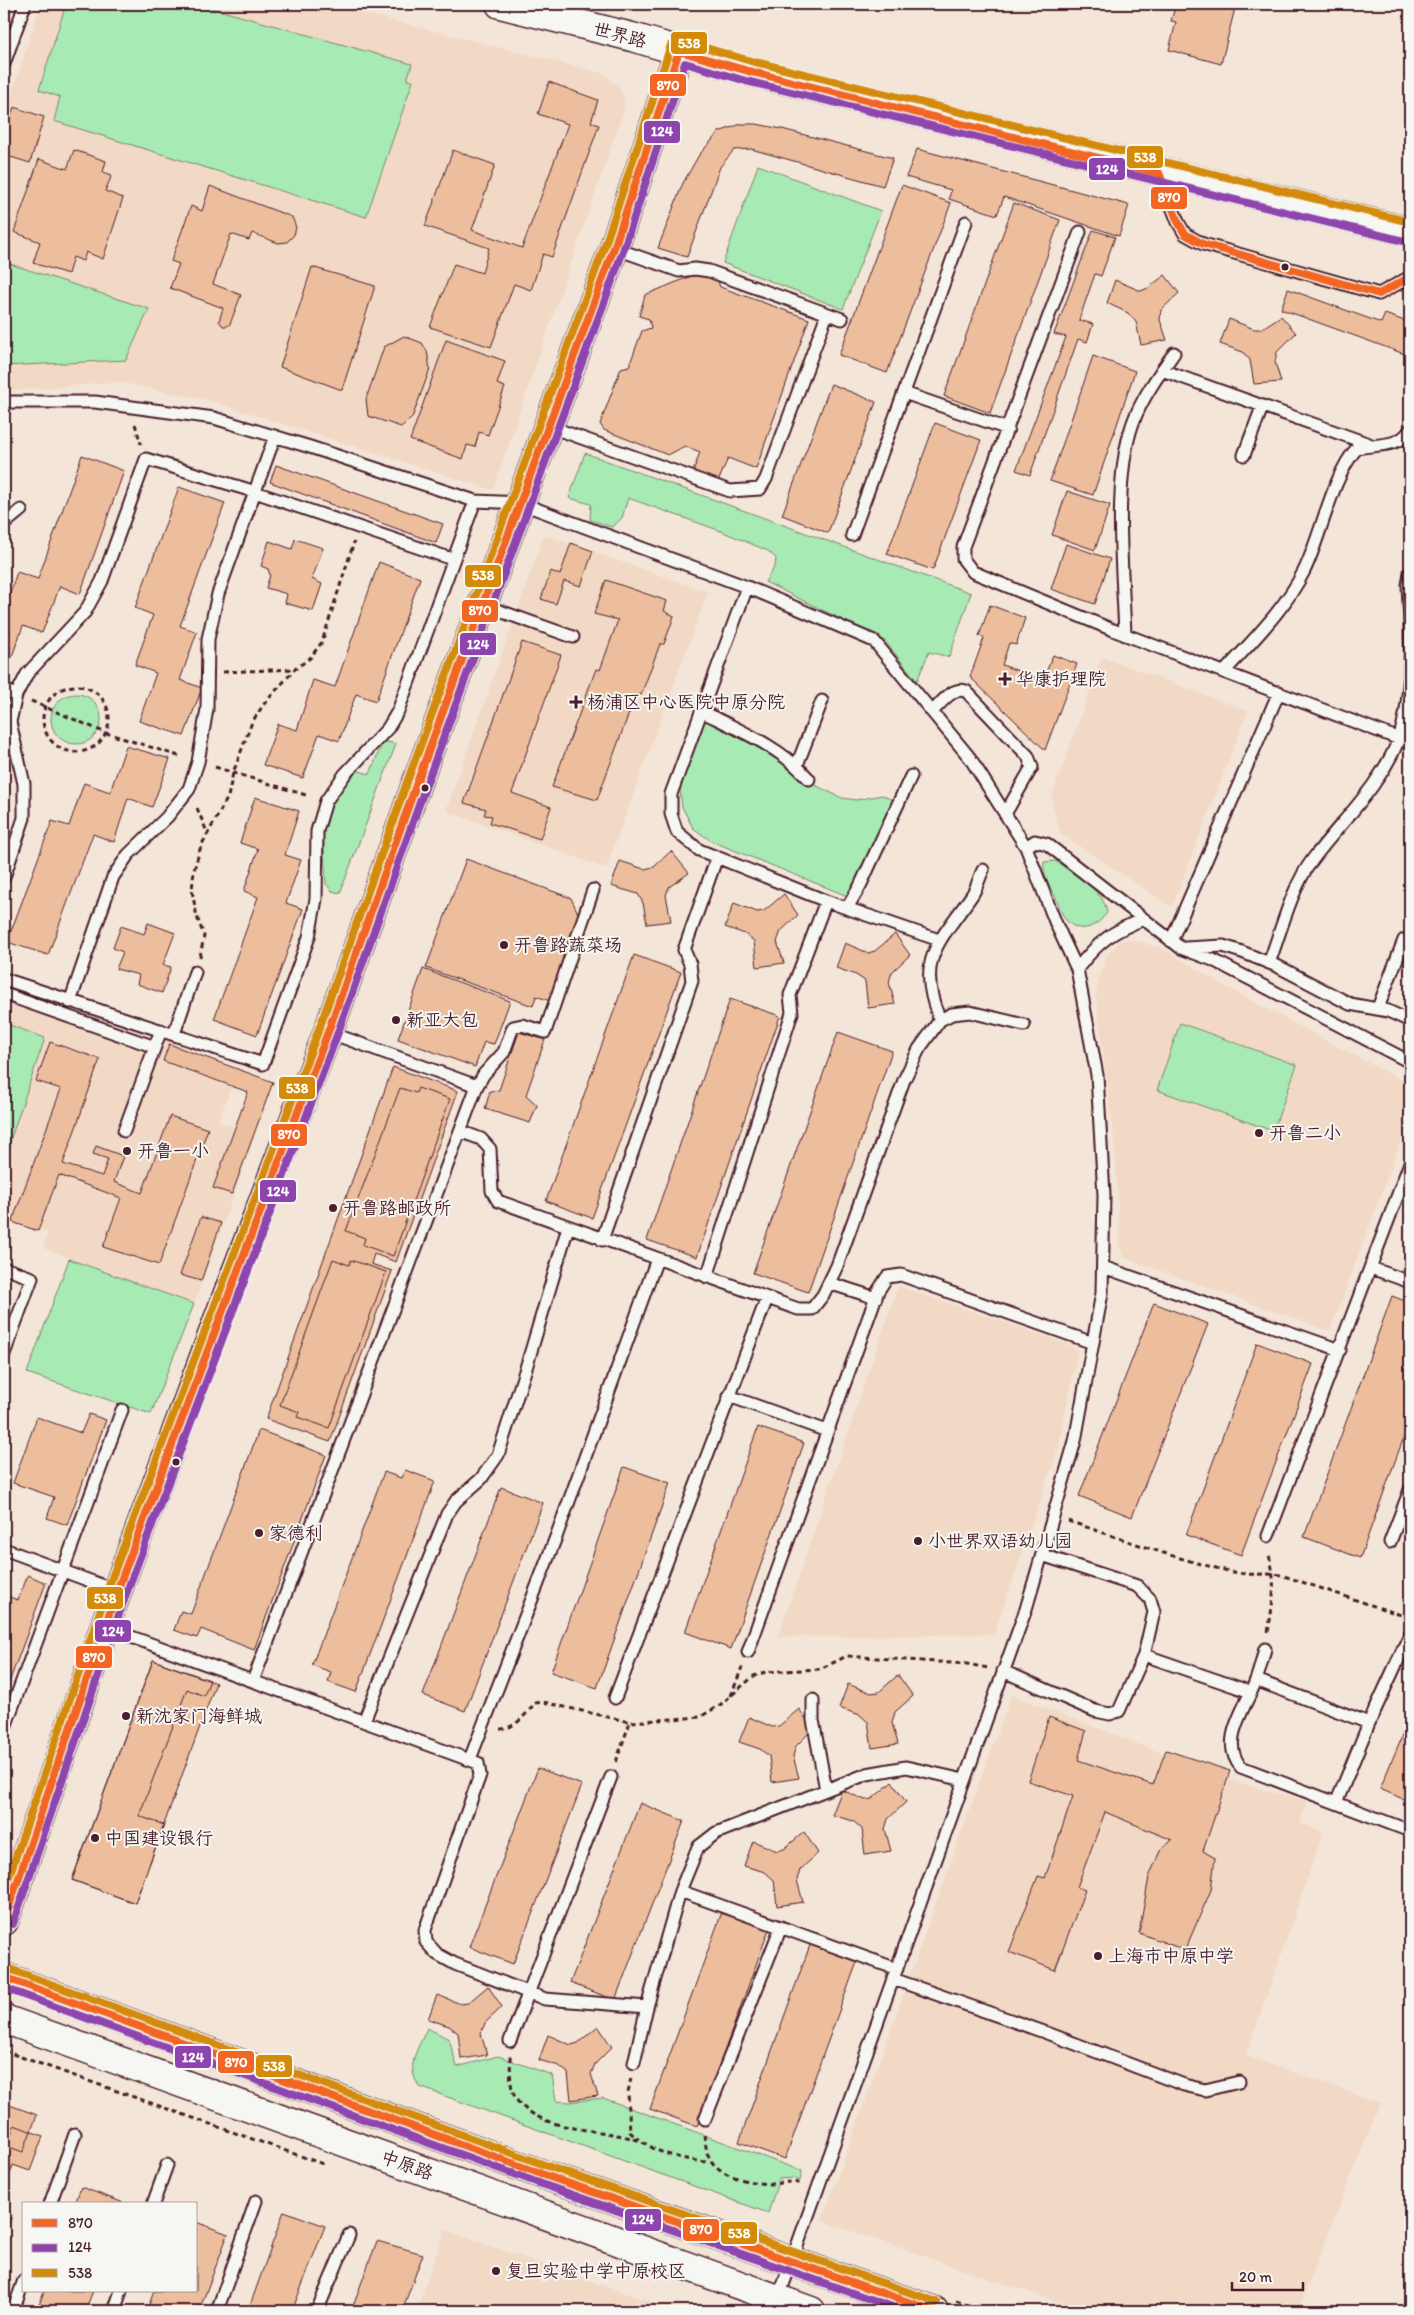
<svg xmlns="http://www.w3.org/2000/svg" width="1414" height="2315" font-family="Itim,'LXGW WenKai TC',sans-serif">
<rect width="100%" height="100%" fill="#f3e5d8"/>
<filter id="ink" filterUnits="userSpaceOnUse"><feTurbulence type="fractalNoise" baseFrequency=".02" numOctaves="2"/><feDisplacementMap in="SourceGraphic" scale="10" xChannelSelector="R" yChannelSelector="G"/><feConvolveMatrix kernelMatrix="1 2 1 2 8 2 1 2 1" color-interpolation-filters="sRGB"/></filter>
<g filter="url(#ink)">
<!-- built -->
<path fill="#f1d9c6" d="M41,4H326L602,73L617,85L624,97V109L493,490L207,400L118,382L4,391V117Z
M544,535L708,592L606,868L446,811Z
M1102,657L1248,711L1173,904L1170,906L1061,834L1053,807L1052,796Z
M1127,939L1162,948L1228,988L1410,1085V1117L1330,1331L1125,1258L1120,1247L1115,1148L1096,996L1099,976L1106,957L1119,942Z
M4,984L197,1049L188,1071L231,1088L218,1121L255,1136L194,1304L43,1248L48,1233L4,1218Z
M898,1286L1065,1343L1078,1350L1058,1449L994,1634L778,1637Z
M1011,1695L1237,1782L1306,1801L1300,1823L1323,1832L1246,2056L1380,2103L1298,2311H1084L822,2221Z
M445,2230L676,2311H416Z"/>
<!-- green -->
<path fill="#a8eab3" stroke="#79846f" d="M66,4H197L412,64L407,80L413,81L366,217L54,121L60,97L39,90Z
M758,165L881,211L843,309L723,263Z
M4,262L149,309L126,360L4,366Z
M585,453L971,593L949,657L929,652L917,681L884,640L765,582L775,566L776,558L768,551L721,531L628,498L622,518L612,527L590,520L591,504L569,498Z
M51 719a25 25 0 1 1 50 0a25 25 0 1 1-50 0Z
M703,715L785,760L804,780L842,798L856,800L882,795L894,801L850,897L711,841L693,828L682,807L680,791Z
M383,741L396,744L340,893L332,891L326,884C325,856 318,820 335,795C341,786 349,778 355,770L370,774Z
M1056,861C1073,875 1105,890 1107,913C1097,926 1082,935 1068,922C1062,917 1059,905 1056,898C1050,886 1042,876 1044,862Z
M4,1023L45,1038L4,1158Z
M1180,1023L1297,1065L1273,1131L1157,1090Z
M69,1259L194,1304L151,1414L27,1373Z
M427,2028L449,2039L457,2067L498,2056L552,2075L556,2101L570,2102L603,2098L802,2171L800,2181L793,2178L779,2179L768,2213L420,2087C404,2066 418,2050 427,2028Z"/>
<!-- building -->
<path fill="#edbe9d" stroke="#4a1f2b" d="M1176,4H1236L1221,64L1169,50L1176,22L1171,21Z
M549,82L598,100L591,122L599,125L552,257L543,254L531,290L514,284L491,347L430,327L454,264L482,273L489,248L425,226L453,150L495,165L472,230L522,248L568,124L538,114Z
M14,107L44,117L30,163L4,155V136Z
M741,124H756L782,129L893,158L883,186L751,149L734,150L720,167L687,257L658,248L683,183L699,155L719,132Z
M917,149L1129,205L1119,236L1004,197L997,215L949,199L951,190L906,177Z
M74,150L106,161L103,172L112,175L105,191L123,198L103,259L86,252L83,261L73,257L68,274L33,263L40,242L14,232L39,159L67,169Z
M902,185L951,203L887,373L839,355Z
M210,186L292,217L296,227L294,235L287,242L278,243L252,233L249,240L231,234L213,284L241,295L230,324L227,326H223L219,321L223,308L170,288L179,264L171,261L191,206L202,211Z
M1014,203L1060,220L990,413L944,396Z
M1093,230L1115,237L1101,276L1095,274L1079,320L1093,324L1087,342L1078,339L1030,475L1016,470L1066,337L1054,334Z
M312,267L375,286L342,390L280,367Z
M701,272L717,278L720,287L809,319L756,469L728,458L718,482L693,472L700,452L685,446L668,455L604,430L600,424L621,368L629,366L642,331L651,328L649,319L639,316L645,295Z
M1165,275L1179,293L1161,310L1160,320L1167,340L1141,345L1136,322L1128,313L1107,303L1115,280L1141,291L1148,288Z
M1288,289L1381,323L1385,314L1410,323V356L1281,309Z
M1281,316L1296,333L1277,352L1275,362L1281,382L1254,384L1250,360L1243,352L1220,344L1229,319L1254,329H1261Z
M404,336L422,343L427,351L430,369L412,418L401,427L368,416L366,399L384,347Z
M446,340L505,361L497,384L505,387L488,435L479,432L475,447L467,445L463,459L410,440Z
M1093,356L1135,371L1093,495L1050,481Z
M831,384L876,402L828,533L782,515Z
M935,423L981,440L933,570L887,554Z
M82,455L124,471L80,594L60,586L42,633L23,626L7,670L4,669V612L17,572L38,579Z
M276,465L443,524L436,543L270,482Z
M179,487L225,503L180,626L197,632L180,680L202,688L184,736L139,721L156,673L135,665L153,615L135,608Z
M1067,491L1110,505L1095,550L1052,535Z
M295,539L323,548L312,579L322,584L313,611L285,603L287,594L266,588L270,575L268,569L261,566L269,541L292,549Z
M571,543L593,551L581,586L564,581L556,604L541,599L551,571L560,575Z
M1066,544L1110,559L1095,604L1051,589Z
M379,562L420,578L376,701L356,694L339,741L319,734L303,778L263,765L278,724L297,730L313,680L335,687Z
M606,580L667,601L664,611L674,616L664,644H660L641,695L636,694L597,800L552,787L596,669L600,670L618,620L594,614Z
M990,605L1025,618L1016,645L1009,643L1002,665L1043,680L1053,655L1077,664L1045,750L970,677L984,638L979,636Z
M522,642L561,655L512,793L551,807L540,839L490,823L492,816L484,815L486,809L464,803Z
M126,746L170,759L152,807L128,798L114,842L93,834L48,955L7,942L52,821L69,826L84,783L110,792Z
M255,797L299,811L285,855L301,860L286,903L303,909L257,1035L214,1019L258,897L244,891L258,849L240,843Z
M671,851L689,873L669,887L666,895L671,921L647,924L643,903L638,894L611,886L620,861L644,869L654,867Z
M466,859L571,898L582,922L553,1002L536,996L533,1006L426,968Z
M784,894L798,915L781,931L777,942L784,963L757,967L754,941L745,934L725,927L734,903L757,912L764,911Z
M148,923L175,933L163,965L171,967L162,993L137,984L139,975L116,969L123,952L113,948L121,926L144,934Z
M895,934L910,955L892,972L889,982L895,1004L868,1008L865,981L856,975L836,968L845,943L868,953L875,951Z
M634,955L681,972L592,1218L546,1201Z
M423,969L510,1001L494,1044L484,1042L475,1067L398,1039Z
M730,999L780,1016L697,1257L647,1240Z
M519,1032L545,1040L526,1095L537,1105L530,1123L485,1109L490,1091L499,1090Z
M838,1032L892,1051L808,1292L753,1273Z
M50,1042L100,1059L63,1164L102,1176L108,1159L93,1154L96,1146L123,1156L114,1182L142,1193L170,1116L208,1129L159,1265L103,1247L121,1198L59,1175L38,1231L12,1222L61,1089L36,1081Z
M169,1044L273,1082L232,1194L213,1188L248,1092L163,1061Z
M393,1067L458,1091L396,1262L374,1254L371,1264L392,1271L330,1442L266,1419Z
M400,1088L416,1093L418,1088L450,1099L393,1256L363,1245L365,1238L346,1231Z
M201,1217L221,1223L201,1281L180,1275Z
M333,1259L349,1265L351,1260L386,1272L329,1428L297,1417L299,1412L280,1405Z
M1392,1296L1410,1303V1420L1360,1558L1304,1537Z
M1154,1303L1208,1324L1132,1517L1079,1496Z
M1257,1343L1313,1364L1241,1555L1186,1535Z
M89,1414L106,1420L67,1525L47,1518L54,1497L13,1483L37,1417L81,1433Z
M758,1427L804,1443L731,1649L685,1632Z
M259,1430L326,1455L254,1650L201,1629L197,1638L174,1630L181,1611L191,1614Z
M624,1467L670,1483L597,1688L551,1672Z
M405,1470L435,1481L356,1692L328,1682L331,1672L312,1665L384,1472L401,1478Z
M501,1487L543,1503L465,1711L423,1695Z
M28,1575L46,1583L4,1696V1595L18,1600Z
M153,1660L216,1683L135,1903L72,1880Z
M153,1660L210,1680L204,1696L187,1689L139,1816L164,1825L135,1903L72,1880Z
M898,1675L913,1696L895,1712L892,1723L898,1744L872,1748L868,1722L860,1715L839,1708L848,1684L871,1693L879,1692Z
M799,1709L813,1729L796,1746L793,1756L799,1778L772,1782L769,1756L760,1749L739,1742L749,1717L772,1727L779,1726Z
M1049,1717L1086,1731L1078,1760L1153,1785L1166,1750L1230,1771L1203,1851L1215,1858L1211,1890L1185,1950L1139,1933L1149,1877L1160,1851L1172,1840L1105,1812L1077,1887L1085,1890L1055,1970L1009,1952L1038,1876L1045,1878L1073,1796L1028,1781Z
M1410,1717V1802L1380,1789Z
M538,1768L582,1785L513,1964L469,1947Z
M892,1782L906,1802L888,1819L885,1829L891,1851L865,1855L862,1829L853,1821L832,1815L842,1790L865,1800L872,1799Z
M640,1803L684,1821L615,2000L570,1983Z
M804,1832L818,1853L800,1870L797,1880L803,1902L777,1906L774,1880L765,1872L744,1866L753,1841L777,1851L784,1849Z
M722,1912L769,1929L697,2126L650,2109Z
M810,1945L857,1962L785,2159L739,2142Z
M488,1986L502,2007L485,2023L481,2033L487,2055L461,2059L458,2033L449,2026L428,2019L437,1995L461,2004L468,2003Z
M598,2026L612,2047L595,2064L591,2074L598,2096L571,2100L568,2073L559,2066L539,2060L548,2035L571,2045L578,2043Z
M4,2103L37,2115L23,2152L4,2145Z
M14,2125L43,2136L30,2171L13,2165L5,2189L4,2147L7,2146Z
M81,2187L124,2203V2204H75Z
M284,2211L325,2226L292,2311H248Z
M4,2212L12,2215L4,2237Z
M196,2222L228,2234L199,2311H147L154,2291H196Z
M377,2241L423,2254L402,2311H351Z
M44,2291H93L85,2311H37Z"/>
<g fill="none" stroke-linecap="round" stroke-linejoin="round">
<!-- service casing -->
<g stroke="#4a1f2b" stroke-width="15">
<path id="service" d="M4,64L25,4
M1159,173L1178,222L1185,234L1203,244L1379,294L1410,277
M1080,232L963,547V559L973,572L1113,630L1410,743
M614,248L679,271L695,269L709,271L842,319
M1162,370L1369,444
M904,393L1008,429
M4,402H95L214,418L310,447L475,501L520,503L747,587L874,641L970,758L1026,847L1056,924L1077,969L1097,1075L1104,1195L1102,1293L1075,1441L1026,1609L778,2299
M548,426L730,491L760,489L766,479L827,314
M1244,455L1262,407
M4,524L21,510
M852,535L966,222
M747,587L671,794V814L677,832L699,850L826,901L939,940
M483,605L573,637
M1125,635C1123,571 1111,473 1136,415C1146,392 1160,373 1174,353
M1225,671C1253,640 1285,609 1304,571C1321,537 1332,476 1357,448C1374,444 1400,448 1410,430
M4,690L16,695
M701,711C739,730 781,747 809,779
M932,712C942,702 952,687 966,691L1028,756L1032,767L1005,814
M797,765L822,701
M1026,847L1035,841L1047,844L1181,948L1213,960L1410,1062
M4,877L24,818V784L10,722L16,695L27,674L85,612L102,581L146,459L246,489L452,559
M847,908L860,886L911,776
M1171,941L1279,692
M1185,948L1223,946L1242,952L1279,967L1350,1004L1388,1011L1410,1021
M1269,963C1281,931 1292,886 1313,859C1344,818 1379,788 1399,739C1414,692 1411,635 1408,585L1410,573
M1077,969C1098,942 1112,931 1144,919
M4,979L263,1064L309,937L316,899L317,831L326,801L345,774L388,728L398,711L475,501
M4,994L155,1047
M70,1002L113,877L128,855L167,817L189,789L198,762L207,709L208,639L218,594L275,436
M1378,1008L1404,940
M940,1020C914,959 940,942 972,895C977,888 979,878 983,870
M174,1034L195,972
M477,1086L484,1074L504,1052L513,1027L522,1025L545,1032L593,890
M124,1131L161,1030
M460,1131L481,1139L490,1149L492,1191L498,1201L798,1309H812L823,1295L837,1266L904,1080L919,1049L940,1020L952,1014L970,1012L1024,1025
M602,1240L692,981L690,964L684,950L717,857
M1103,1267L1340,1350
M4,1268L32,1278L4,1354
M1371,1268L1410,1282
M707,1277L792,1013L790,995L826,901
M829,1283L876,1298
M729,1396L827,1431
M1268,1536L1410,1163
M1390,1542L1410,1490
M4,1549L117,1591
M104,1627L478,1763L480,1775L425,1930L426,1942L437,1954L455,1964L545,1999L647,2007
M1265,1649C1262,1659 1260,1670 1256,1680C1247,1706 1218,1741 1241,1767L1410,1831
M748,1652L878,1291L887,1277L901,1275L1093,1343
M1144,1655L1251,1692
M1003,1671L1095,1711L1110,1714L1119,1711L1144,1655L1154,1612L1150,1599L1137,1586L1042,1555
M1256,1680L1369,1723
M253,1681L477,1086L328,1032
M615,1698L767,1298
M813,1700V1720L826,1790
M364,1721L447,1514L456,1501L481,1479L498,1455L526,1368L568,1227
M4,1730L122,1410
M470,1759L556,1537L657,1259
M1337,1801L1369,1723L1410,1634
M680,1891L698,1847L716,1833L826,1790L867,1774L906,1767L964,1780
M893,1979L1047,2033L1184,2085L1205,2090L1239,2082
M510,2041L611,1777
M634,2063L647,2007L680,1891L897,1969
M705,2119L781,1927
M50,2204L75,2134
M153,2204L167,2165
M13,2311L24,2280
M114,2311L121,2291
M217,2311L256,2201
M317,2311L349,2235"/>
</g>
<!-- tertiary casing -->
<g stroke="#4a1f2b" stroke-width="31">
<path id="tertiary" d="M500,4L632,37L748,71L1410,232
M4,1921L117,1591L225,1301L328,1032L416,785L614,248L679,51"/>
</g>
<!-- secondary casing -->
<g stroke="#4a1f2b" stroke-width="31">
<path id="secondary" d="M4,1977L550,2177L934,2311
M4,2019L811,2311"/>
</g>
<!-- path -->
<path stroke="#4a1f2b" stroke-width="3" stroke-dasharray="5 4" stroke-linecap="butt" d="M135,424L141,444
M223,672L294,669
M43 719a33 33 0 1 1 66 0a33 33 0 1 1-66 0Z
M31,701L106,733L182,757
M215,767L309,796
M197,808L207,832
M200,957L204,936L197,917L192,891L194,870L201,846L228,797L233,773L252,722L264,704L295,669L310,658L322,642L354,542
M1068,1521C1124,1539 1180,1561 1238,1573C1253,1576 1268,1572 1284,1576L1407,1617
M1268,1632C1273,1604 1277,1579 1268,1552
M731,1696L742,1667
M500,1729C515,1729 526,1714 535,1703L543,1702L630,1722L700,1717L720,1705L754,1676L765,1672L820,1669L847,1656L967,1664L988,1668
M616,1762L630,1722
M4,2051L323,2164
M510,2056C511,2072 508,2092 520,2104C550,2134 602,2127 640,2141C645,2143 651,2147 656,2150C674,2157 694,2162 712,2162C724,2178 755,2184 774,2184C784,2183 791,2180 801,2184
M631,2078L628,2092L630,2132L639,2140
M704,2135L707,2153L712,2162
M956,2301L986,2311"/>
<!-- service -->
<use href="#service" stroke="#f6f6f2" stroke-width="11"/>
<!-- tertiary -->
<use href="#tertiary" stroke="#f6f6f2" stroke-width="28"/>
<!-- secondary -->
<use href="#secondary" stroke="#f6f6f2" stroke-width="28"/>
<!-- bus-1 casing -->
<g stroke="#f6f6f2" stroke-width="11">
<path id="bus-1" d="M4,1921L117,1591L328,1032L416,785L614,248L679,51L748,71L1159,173L1178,222L1185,234L1203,244L1379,294L1410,277
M4,1977L550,2177L934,2311"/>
</g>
<!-- bus-2 casing -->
<g stroke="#f6f6f2" stroke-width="11">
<path id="bus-2" d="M13,1924L126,1594L337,1035L425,788L623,251L685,63L746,81L1408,242
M4,1988L547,2186L904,2311"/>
</g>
<!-- bus-3 casing -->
<g stroke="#f6f6f2" stroke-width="11">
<path id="bus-3" d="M4,1891L108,1588L319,1029L407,782L605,245L671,45L682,41L751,61L1410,222
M7,1968L553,2168L937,2302"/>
</g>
<!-- bus-1 -->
<use href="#bus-1" stroke="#f26522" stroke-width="8"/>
<!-- bus-2 -->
<use href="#bus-2" stroke="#8e44ad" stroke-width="8"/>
<!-- bus-3 -->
<use href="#bus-3" stroke="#d48b09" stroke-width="8"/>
</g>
</g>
<!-- markers -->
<g fill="#4a1f2b" stroke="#f6f6f2" stroke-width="2">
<circle cx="1285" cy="267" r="4.5"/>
<path d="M1002.5 671.5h5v5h5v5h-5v5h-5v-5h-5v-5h5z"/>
<path d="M573.5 694.5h5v5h5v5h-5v5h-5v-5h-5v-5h5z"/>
<circle cx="425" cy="788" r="4.5"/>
<circle cx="504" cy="945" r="5"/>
<circle cx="396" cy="1020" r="5"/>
<circle cx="1259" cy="1133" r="5"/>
<circle cx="127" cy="1151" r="5"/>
<circle cx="333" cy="1208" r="5"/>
<circle cx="176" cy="1462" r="4.5"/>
<circle cx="259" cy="1533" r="5"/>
<circle cx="918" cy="1541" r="5"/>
<circle cx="126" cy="1716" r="5"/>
<circle cx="95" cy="1838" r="5"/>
<circle cx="1098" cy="1956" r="5"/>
<circle cx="496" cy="2271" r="5"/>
</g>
<g text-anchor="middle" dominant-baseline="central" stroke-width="4" stroke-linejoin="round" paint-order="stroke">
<!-- street labels -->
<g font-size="18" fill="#4a1f2b" stroke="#f6f6f2">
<text transform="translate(620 35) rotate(15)">世界路</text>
<text transform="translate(407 2165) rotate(20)">中原路</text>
</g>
<!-- poi labels -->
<g font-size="18" fill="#4a1f2b" stroke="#f6f6f2" text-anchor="start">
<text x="1016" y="679">华康护理院</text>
<text x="587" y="702">杨浦区中心医院中原分院</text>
<text x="514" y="945">开鲁路蔬菜场</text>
<text x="406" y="1020">新亚大包</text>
<text x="1269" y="1133">开鲁二小</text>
<text x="137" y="1151">开鲁一小</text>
<text x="343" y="1208">开鲁路邮政所</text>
<text x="269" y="1533">家德利</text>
<text x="928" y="1541">小世界双语幼儿园</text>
<text x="136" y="1716">新沈家门海鲜城</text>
<text x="105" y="1838">中国建设银行</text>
<text x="1108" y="1956">上海市中原中学</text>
<text x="506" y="2271">复旦实验中学中原校区</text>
</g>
</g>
<g stroke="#f6f6f2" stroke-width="2">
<rect x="670" y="31" width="38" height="24" rx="5" fill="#d48b09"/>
<rect x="649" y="73" width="38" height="24" rx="5" fill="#f26522"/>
<rect x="643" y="120" width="38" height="24" rx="5" fill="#8e44ad"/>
<rect x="1126" y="145" width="38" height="24" rx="5" fill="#d48b09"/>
<rect x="1088" y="157" width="38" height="24" rx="5" fill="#8e44ad"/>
<rect x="1150" y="186" width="38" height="24" rx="5" fill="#f26522"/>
<rect x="464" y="564" width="38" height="24" rx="5" fill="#d48b09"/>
<rect x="461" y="599" width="38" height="24" rx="5" fill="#f26522"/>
<rect x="459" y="632" width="38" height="24" rx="5" fill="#8e44ad"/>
<rect x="278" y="1076" width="38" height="24" rx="5" fill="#d48b09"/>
<rect x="270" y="1123" width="38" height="24" rx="5" fill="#f26522"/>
<rect x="259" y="1179" width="38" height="24" rx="5" fill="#8e44ad"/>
<rect x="86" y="1586" width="38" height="24" rx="5" fill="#d48b09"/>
<rect x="94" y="1619" width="38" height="24" rx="5" fill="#8e44ad"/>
<rect x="75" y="1645" width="38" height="24" rx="5" fill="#f26522"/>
<rect x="174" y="2045" width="38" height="24" rx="5" fill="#8e44ad"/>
<rect x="217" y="2050" width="38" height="24" rx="5" fill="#f26522"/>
<rect x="255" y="2054" width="38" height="24" rx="5" fill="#d48b09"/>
<rect x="624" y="2208" width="38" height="24" rx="5" fill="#8e44ad"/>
<rect x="682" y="2218" width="38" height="24" rx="5" fill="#f26522"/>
<rect x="720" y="2221" width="38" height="24" rx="5" fill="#d48b09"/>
</g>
<g font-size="14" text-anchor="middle" font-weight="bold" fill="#fff">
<text x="689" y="48">538</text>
<text x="668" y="90">870</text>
<text x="662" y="136">124</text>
<text x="1145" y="162">538</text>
<text x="1107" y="174">124</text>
<text x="1169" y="202">870</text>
<text x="483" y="580">538</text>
<text x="480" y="615">870</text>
<text x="478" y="649">124</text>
<text x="297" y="1093">538</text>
<text x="289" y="1139">870</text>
<text x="278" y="1196">124</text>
<text x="105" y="1603">538</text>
<text x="113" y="1636">124</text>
<text x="94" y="1662">870</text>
<text x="193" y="2062">124</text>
<text x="236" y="2067">870</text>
<text x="274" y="2071">538</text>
<text x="643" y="2224">124</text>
<text x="701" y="2234">870</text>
<text x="739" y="2238">538</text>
</g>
<!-- margin -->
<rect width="1414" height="2315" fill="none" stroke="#f6f6f2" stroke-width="20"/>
<rect x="10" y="10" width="1394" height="2295" fill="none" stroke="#4a1f2b" stroke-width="2" filter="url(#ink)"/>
<!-- legend -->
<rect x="22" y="2202" width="175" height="90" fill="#f6f6f2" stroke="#b1a0a2"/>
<rect x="32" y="2219" width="25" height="8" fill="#f26522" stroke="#b1a0a2"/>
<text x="68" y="2228" font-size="15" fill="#4a1f2b">870</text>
<rect x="32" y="2244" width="25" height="8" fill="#8e44ad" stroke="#b1a0a2"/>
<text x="68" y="2252" font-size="15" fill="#4a1f2b">124</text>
<rect x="32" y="2269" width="25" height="8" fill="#d48b09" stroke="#b1a0a2"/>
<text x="68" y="2278" font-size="15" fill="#4a1f2b">538</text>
<!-- scale -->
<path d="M1232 2282v8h71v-8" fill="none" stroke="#4a1f2b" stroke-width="2.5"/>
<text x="1239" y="2282" font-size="15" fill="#4a1f2b" stroke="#f6f6f2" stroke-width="4" paint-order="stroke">20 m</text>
</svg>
